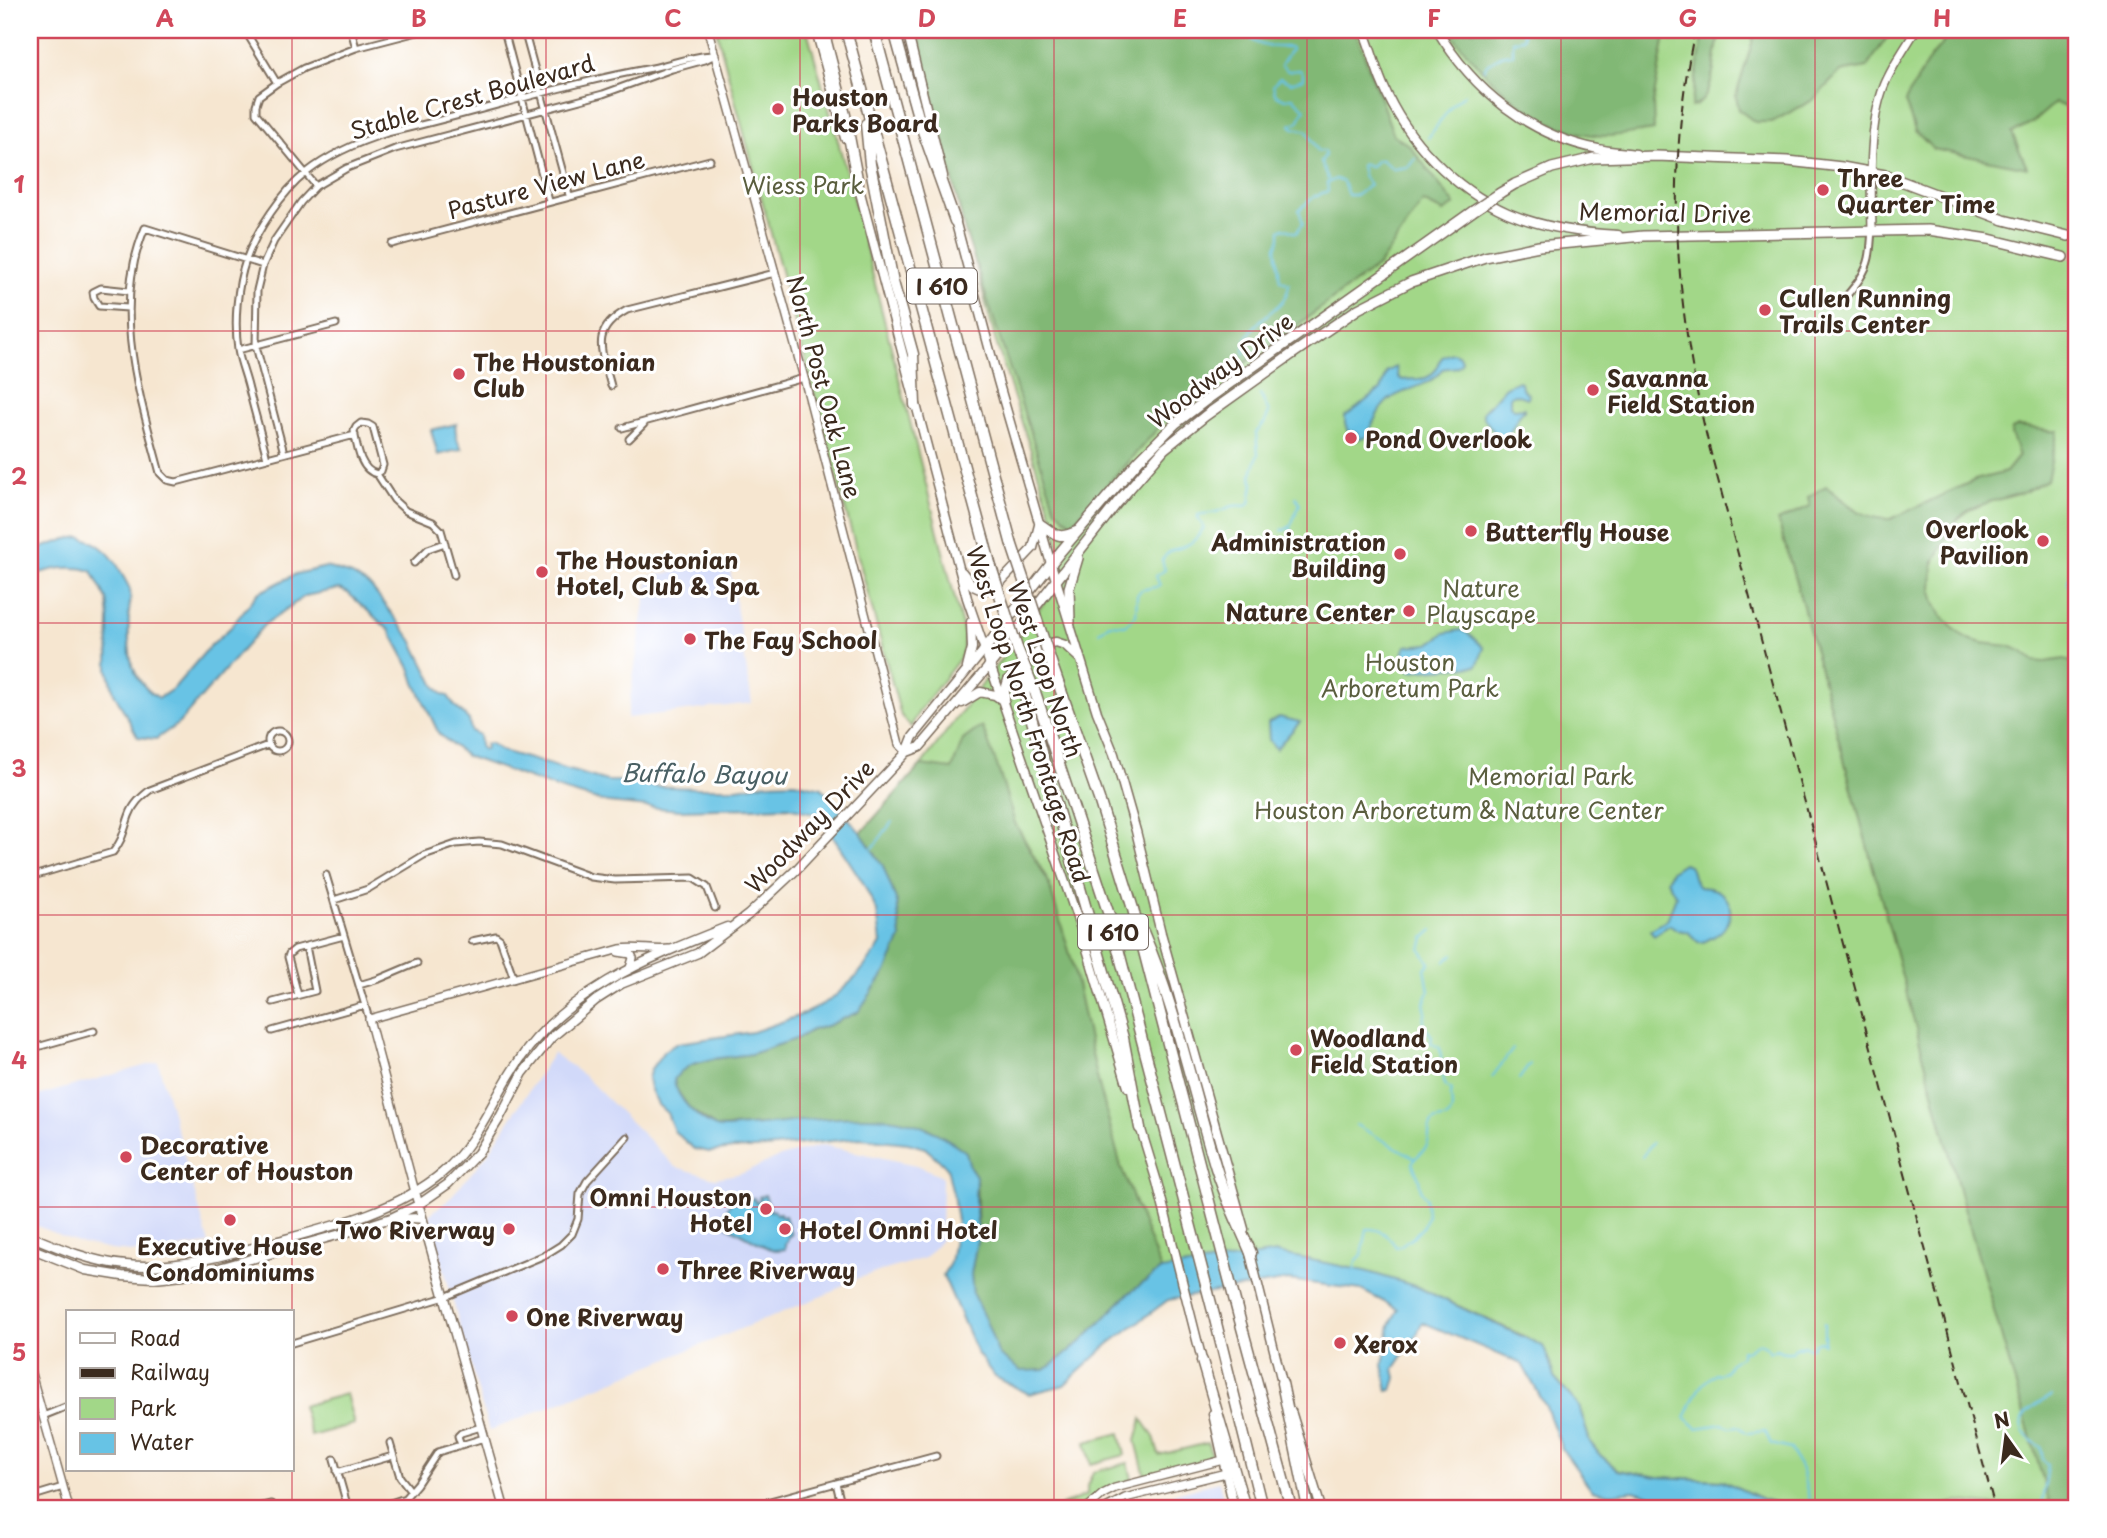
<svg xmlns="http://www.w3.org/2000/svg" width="2107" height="1538" font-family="'Playpen Sans',sans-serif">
<rect width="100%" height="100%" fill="#fff"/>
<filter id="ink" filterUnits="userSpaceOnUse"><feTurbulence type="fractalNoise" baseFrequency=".0143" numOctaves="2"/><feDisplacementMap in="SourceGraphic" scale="14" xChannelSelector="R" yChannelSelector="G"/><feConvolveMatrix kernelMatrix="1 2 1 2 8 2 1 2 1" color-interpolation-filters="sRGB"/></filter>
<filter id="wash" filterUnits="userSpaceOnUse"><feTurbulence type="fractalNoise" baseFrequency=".00686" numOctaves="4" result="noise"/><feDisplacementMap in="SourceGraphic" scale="28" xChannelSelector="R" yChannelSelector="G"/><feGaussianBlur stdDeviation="1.57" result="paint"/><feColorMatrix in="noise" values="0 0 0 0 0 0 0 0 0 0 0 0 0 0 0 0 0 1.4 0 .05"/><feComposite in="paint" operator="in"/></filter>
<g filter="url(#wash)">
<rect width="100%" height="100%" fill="#f6e6d0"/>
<!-- built -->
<path fill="#d1d9f9" d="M729,563L752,703L627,718L649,576Z
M553,1053L583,1075L676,1167L715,1178L743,1173L780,1157L823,1145L916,1165L942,1176L941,1240L925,1258L849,1281L832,1292L489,1431L429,1215L449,1199L487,1155Z
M158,1062L209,1244L142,1253L111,1250L78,1243L30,1223V1098Z
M1219,1482L1226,1508H1124L1128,1505Z"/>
<!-- green -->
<path fill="#a2d788" stroke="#6e8053" stroke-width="2" d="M730,30H807L846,170L964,634L963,650L960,658L918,713L911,727L901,716L717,33Z
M917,30H2077V1508H2021L1956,1502L1936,1508H1793L1762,1499L1721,1480L1658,1477L1618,1470L1600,1455L1590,1442L1579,1406L1554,1378L1550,1363L1528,1338L1415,1286L1161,1270L965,1152L751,1054L887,970L883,866L861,833L921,765L1064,576L1054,522L995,339L946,151Z
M346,1394L354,1424L311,1436L302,1406Z
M1142,1419L1154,1437L1159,1455L1208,1443L1212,1459L1145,1476L1136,1441Z
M1120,1433L1125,1455L1091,1464L1086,1442Z
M1128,1463L1132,1479C1112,1486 1098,1493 1084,1508H1067L1062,1505L1087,1495V1486L1093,1472Z"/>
<!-- forest -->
<path fill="#81b874" stroke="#5e7149" stroke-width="2" d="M917,30H1355L1394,136L1409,145L1455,205L1443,212L1423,202L1379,265L1161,425L1072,524L1055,508L964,228Z
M1449,30H1666L1653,103L1654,130C1638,132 1621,136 1605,136C1540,135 1485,79 1449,30Z
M1704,30H1721C1713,50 1717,102 1691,107Z
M1756,30H1892L1867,67L1840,72L1813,100L1772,122H1755L1739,110L1736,96Z
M1954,30H2077V111L2055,103L2033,122L2012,133L2027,168L1933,149L1915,131L1905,101L1930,58Z
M2018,426C2033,426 2043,433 2058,431L2047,480L2022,493L1989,502L1969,510L1957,520L1933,563L1932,591L1935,603L1942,616L1952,627L1965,638L1982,643L2009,646L2022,651L2034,661L2044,662L2065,659L2077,665V1508H2051L1960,1193L1803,606L1778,521L1810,506L1808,497L1826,486C1846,503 1863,520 1891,519L1975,480L2006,472L2019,456L2011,434L2012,429Z
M982,726L997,765L1015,823L1048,881L1072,961L1097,1077L1121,1167L1161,1270L1128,1294L1081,1342L1045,1370L1021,1372L999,1355L973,1295L971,1274L978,1235L976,1176L970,1167L965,1152L929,1129L776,1124L717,1128L690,1109L676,1089L674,1080L680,1072L693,1064L713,1059L751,1054L796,1039L812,1030L829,1025L858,1012L901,938L897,902L883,866L861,833L921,765L952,769L963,740Z"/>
<!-- water -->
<path fill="#67c3e5" stroke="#517682" stroke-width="2" d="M1453,353L1458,355L1462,360C1459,370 1451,367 1442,369C1433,386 1406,388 1390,399C1379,407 1372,425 1367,437L1357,440L1358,436L1355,432H1348L1345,424V416C1360,408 1367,397 1381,390L1387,372L1396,367L1399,378L1403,380C1411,378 1420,381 1428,377C1441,371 1433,356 1453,353Z
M1518,381L1521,382L1522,388L1529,395L1528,398L1514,394L1510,397V406L1514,409L1524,408V411C1511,420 1516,436 1499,439L1483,417V412L1505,387Z
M456,424C454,429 458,445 462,449L438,455L431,430Z
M81,537C102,544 114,556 123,576C125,580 129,586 130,590C131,597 130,605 129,612C128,645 126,679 159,698L174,688L210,646L230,628L258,593L296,574L326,567L352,575L371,587L412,640L435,686L443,695L448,696L455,706L469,720L471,731L479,735L480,746L483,750L486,748L485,744L489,743L502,751L607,781H620L649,786L696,788H737L766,783L794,782L822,788L861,833L883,866L897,902L901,938L887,970L858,1012L829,1025L812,1030L796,1039L751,1054L713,1059L693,1064L680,1072L674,1080C677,1099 698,1120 716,1127C724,1130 739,1126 748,1126C794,1123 841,1114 888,1118C916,1121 944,1135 966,1152L970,1167L976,1176L975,1200L978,1235L971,1274L973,1295L986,1321L999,1355L1021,1371L1045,1370L1081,1342L1128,1294L1161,1270L1277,1253L1365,1271L1415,1286L1543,1346L1550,1363L1554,1378L1579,1406L1590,1442L1600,1455L1618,1470L1658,1477L1721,1480L1762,1499L1793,1508H1717L1667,1500L1633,1491L1611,1494L1592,1490L1562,1449L1546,1407L1522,1364L1422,1322L1417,1335L1394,1369L1396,1378L1392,1390L1388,1391L1383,1365L1390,1325L1398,1309L1361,1290L1289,1280L1168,1300L1109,1344L1064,1385L1029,1394L995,1377L977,1353L943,1275L950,1263L957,1221L953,1194L947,1167L925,1148L908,1143L860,1138L755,1149H733L710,1152L694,1149L674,1131L667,1113L658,1105L650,1088L648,1078L651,1069L664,1051L678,1043L753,1032L804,1014L832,999L856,977L875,953L881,943L877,911L862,881L818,814L788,807L679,810L608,803L565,791L466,756L439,734L415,683L411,670L390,631L348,593L339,589L305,596L264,625L179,723L156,739L138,737L114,693L108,669L109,619L107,600L92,571C70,564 51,569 30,576V552L67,539Z
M1461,630L1470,635L1484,648L1477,666L1410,671C1403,663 1401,656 1406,646L1429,644L1445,633Z
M1279,717L1300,722L1276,749L1269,740L1268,723Z
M1683,863L1689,865C1694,873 1691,880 1699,887C1707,888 1713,887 1720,892C1738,905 1730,929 1713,937C1706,940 1706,943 1698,942L1688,932L1678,930L1670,925L1654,935L1650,930L1667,920L1676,896L1667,880L1671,871Z
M765,1195L770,1211L774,1210L776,1214L780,1213L781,1217L785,1216L791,1235L788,1236V1240L785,1244V1249L776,1250L768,1248L728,1226L725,1214L730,1203L748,1197L750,1199L754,1198L755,1202L760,1201L759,1197Z"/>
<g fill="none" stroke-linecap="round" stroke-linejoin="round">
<!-- stream -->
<path stroke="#67c3e5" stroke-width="2" d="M1250,30V38C1260,48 1277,47 1290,47L1291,49L1281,65L1288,71L1300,70L1303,74V79L1291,83L1280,78L1273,85L1275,94L1285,99L1293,98L1305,109L1298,122L1291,125L1294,128L1307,131L1318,151H1324L1325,155L1321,162L1328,179
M1484,70L1487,64L1504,54L1513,55V41L1523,38V30
M1428,138L1453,104L1465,94
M1244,354C1245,315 1287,314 1289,284L1280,280L1276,247L1280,238V230L1284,228L1296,233L1303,223L1299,210L1301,208L1315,196L1328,191L1327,183L1336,179L1343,182L1348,195H1357L1370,185L1364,178L1361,166L1363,164L1370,167L1377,160H1382L1393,169L1408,167L1415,159
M2077,497C2069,507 2069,517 2077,528
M1282,531L1290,527L1292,533L1290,527L1300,504L1296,497
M2077,567C2066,577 2065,587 2077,597
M1099,632L1109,624L1125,625L1136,615L1137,595L1141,590L1160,586L1156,576L1165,570L1162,560C1171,547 1175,551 1187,545C1194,542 1200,534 1204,527L1198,519V515C1204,513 1210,514 1216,512C1231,508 1230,504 1246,506L1250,503L1253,484L1251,476L1258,454L1256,433L1265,422L1269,412L1260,394
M872,849L892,822
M1445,962L1453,954
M1492,1077L1513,1049
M1519,1079L1530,1064
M1356,1125L1415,1158
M1642,1157L1652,1143
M1354,1269L1357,1260L1362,1255L1367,1229C1381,1228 1389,1236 1396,1247L1400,1246L1415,1235L1422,1228L1427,1217L1426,1198L1421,1191L1419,1179L1412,1163C1416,1156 1424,1152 1427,1145C1431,1138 1427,1129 1432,1123C1439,1116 1447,1123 1451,1113C1454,1105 1449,1099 1452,1090L1446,1086L1444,1082L1440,1048L1431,1043L1432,1036C1426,1028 1420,1023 1426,1013L1424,1003L1429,992L1425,968L1430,963L1421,950L1424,938L1433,930
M1812,1508L1802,1472L1791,1449L1771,1444L1765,1431L1747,1433L1738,1426L1730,1427L1723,1424L1697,1428L1685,1417C1692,1406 1693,1395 1702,1385C1706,1380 1711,1378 1715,1373L1719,1374L1725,1372L1729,1364L1741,1356V1350L1746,1351L1758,1343L1764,1345L1770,1352L1777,1349L1784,1352H1792L1793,1349L1805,1345L1808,1348H1812L1815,1343L1820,1341L1824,1343V1323
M2042,1508L2048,1464L2043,1460L2041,1447C2005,1426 2024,1410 2052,1396"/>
</g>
</g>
<g filter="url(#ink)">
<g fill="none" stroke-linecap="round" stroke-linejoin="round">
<!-- primary-tunnel -->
<path stroke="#d1c0ac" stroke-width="9" stroke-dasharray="9 4.5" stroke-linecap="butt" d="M2063,257L2077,260"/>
<!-- minor casing -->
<g stroke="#7c6c5c" stroke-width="9">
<path id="minor" d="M351,30L356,48
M504,30L549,201
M524,30L569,195
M246,32L277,83
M316,186L256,113V105L259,96L277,83L304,68L356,48L425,30
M392,244L710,160
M263,265L145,228C111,308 139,394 160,473L167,480L176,482L355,435
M1839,305C1850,291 1865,277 1869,258C1871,249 1871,239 1872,230
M128,308L99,306L94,298L93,292L101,288L129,291
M238,350L336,324
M611,386C602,351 589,331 627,310L775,273
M361,423L368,424L373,427L383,465L381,471L377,474C360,471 357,446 354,431L356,427Z
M622,428L804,378
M629,439L644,424
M284,453L256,346L257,290L263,265L274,241L301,202L316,186L347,168L395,149L603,94L672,69L705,60L713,56
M267,458C261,434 254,410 248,386C245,374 240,362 238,350C234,322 237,286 246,260C256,231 282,192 306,173C330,154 358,142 387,133C476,113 562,84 652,68C672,64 693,55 714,55
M377,474L394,500L406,511L433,522L441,530L454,575
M414,563L428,549L445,543
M268 741a10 10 0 1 1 20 0a10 10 0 1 1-20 0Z
M326,875L369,1019
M30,877L113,852C123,840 124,830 129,816C133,804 141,797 150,790L268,745
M334,900L368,889L424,855L456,844L479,842L502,844L591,877L615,880L693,878L707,887L715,908
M472,941L496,936L500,939L514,979
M359,985L379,979L417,963
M298,995L288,957L289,954L295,949L344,936
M273,1002L315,991L306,946
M272,1031L365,1005
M30,1049L94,1031
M292,1343L445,1297L545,1255L561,1245L572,1234L578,1219L580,1194L587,1181L627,1137
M43,1416L68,1406
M390,1443L400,1477L411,1491
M461,1445L458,1436L461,1433L481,1427
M334,1459L348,1508
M337,1472L393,1456
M836,1483L842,1508
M30,1497L63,1487
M254,1508L271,1504L277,1508
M376,1508L405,1498L417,1484L438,1452L484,1438
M744,1508L936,1456"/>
</g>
<!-- tertiary casing -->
<g stroke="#7c6c5c" stroke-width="10">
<path id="tertiary" d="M708,30L804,378L899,744L907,752
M1872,230C1871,186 1868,126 1884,86C1892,66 1905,48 1916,30
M618,952L631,954L633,958L630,968
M415,1192L369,1019L620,949C637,946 652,951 669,949
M30,1370L69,1508
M1087,1508L1103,1494L1115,1488L1223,1460
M1106,1508L1125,1498L1226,1473"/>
</g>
<!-- secondary casing -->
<g stroke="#7c6c5c" stroke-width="11">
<path id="secondary" d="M816,30L845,138
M907,30L943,176
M1363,30C1371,48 1375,67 1383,85C1406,140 1454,189 1508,213C1543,228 1580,233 1618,235
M1437,30C1473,90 1528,135 1598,149C1611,152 1624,152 1636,154
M857,181L967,598L1082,932L1128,1087
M954,216L998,381L1051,564L1097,712L1114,754L1136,831L1161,933L1244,1229
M962,572L973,586L982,590L995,588L1033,548L1039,525
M967,668L972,648L971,622
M1005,699V690L1008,680L1045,644L1056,642L1065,645L1080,659
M962,703L980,692L995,695L1002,700
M907,752L920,747L989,666
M1139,1123L1157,1182L1203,1364
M415,1192L504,1508
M387,1220C399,1221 411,1216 422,1219
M30,1236C61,1249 92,1262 126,1265C180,1270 230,1254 282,1240C338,1225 397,1210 442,1173C476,1145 491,1103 514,1068C562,992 646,959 727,927
M30,1248L85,1270L122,1276L154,1278L183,1275L212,1270L348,1232L391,1218L418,1205L448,1184L478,1153L499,1119L523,1073L551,1038L596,1000L621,984L698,953L748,915L796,870L907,752L913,737L984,650
M1249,1249L1283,1386
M1291,1411L1321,1508
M1213,1414L1234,1508"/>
</g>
<!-- primary casing -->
<g stroke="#7c6c5c" stroke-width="12">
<path id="primary" d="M1500,193L1515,184L1552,168L1594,158L1656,156L1788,161L1842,167L1885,175L2004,220L2068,236
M1040,524C1057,535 1057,540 1078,531
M1070,622L1069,588L1078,558
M984,650L1061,551L1139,460L1175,424L1209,398L1473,211
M989,666L1117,503L1164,449L1205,416L1295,352L1358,309L1411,282L1485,257L1539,246L1643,236L1928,230L1989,239L2063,257"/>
</g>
<!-- motorway casing -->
<g stroke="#7c6c5c" stroke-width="13">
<path id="motorway" d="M823,30L845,115L858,184
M846,30L991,567
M874,30L1011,542
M894,30L919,120L955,221
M866,124L870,164L893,282L913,354L915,405
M1053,668L1099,799L1133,909L1238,1313L1291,1508
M1035,692L1110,918L1215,1319L1262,1508
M1025,696L1123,1038L1140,1128
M1143,932C1176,1008 1192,1089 1216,1168C1225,1197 1239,1225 1251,1253
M1202,1361L1245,1508
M1282,1383L1308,1508"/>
</g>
<!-- minor -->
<use href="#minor" stroke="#fff" stroke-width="5"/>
<!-- tertiary -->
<use href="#tertiary" stroke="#fff" stroke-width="7"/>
<!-- secondary -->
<use href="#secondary" stroke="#fff" stroke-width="8"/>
<!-- primary -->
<use href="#primary" stroke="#fff" stroke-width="9"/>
<!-- motorway -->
<use href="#motorway" stroke="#fff" stroke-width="10"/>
<!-- rail -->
<path stroke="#3b2a1e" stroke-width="2" stroke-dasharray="10 5" stroke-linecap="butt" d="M1695,30C1664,173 1675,309 1710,450L1995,1508"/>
<!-- primary-bridge casing -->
<g stroke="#7c6c5c" stroke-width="12" stroke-linecap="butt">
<path id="primary-bridge" d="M1473,211L1500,193"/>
</g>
<!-- motorway-bridge casing -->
<g stroke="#7c6c5c" stroke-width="13" stroke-linecap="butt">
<path id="motorway-bridge" d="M1011,542L1053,668
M991,567L1017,648L1035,692
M1021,669L1025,696"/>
</g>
<!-- primary-bridge -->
<use href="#primary-bridge" stroke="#fff" stroke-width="9"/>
<!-- motorway-bridge -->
<use href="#motorway-bridge" stroke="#fff" stroke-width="10"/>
</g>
</g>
<!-- grid -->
<path fill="none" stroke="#d1495b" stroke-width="2" stroke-opacity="0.55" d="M292,30V1312M546,30V1508M800,30V1508M1054,30V1508M1307,30V1508M1561,30V1508M1815,30V1508M30,331H2077M30,623H2077M30,915H2077M30,1207H2077M292,1312V1470M292,1470V1508"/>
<!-- markers -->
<g fill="#d1495b" stroke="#fff" stroke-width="2.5">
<circle cx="778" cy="109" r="7"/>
<circle cx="1823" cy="190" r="7"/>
<circle cx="1765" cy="310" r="7"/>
<circle cx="459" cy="374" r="7"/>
<circle cx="1593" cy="390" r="7"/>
<circle cx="1351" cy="438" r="7"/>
<circle cx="1471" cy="531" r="7"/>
<circle cx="2043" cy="541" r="7"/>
<circle cx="1400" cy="554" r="7"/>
<circle cx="542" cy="572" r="7"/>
<circle cx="1409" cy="611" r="7"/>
<circle cx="690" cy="639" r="7"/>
<circle cx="1296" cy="1050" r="7"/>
<circle cx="126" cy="1157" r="7"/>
<circle cx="766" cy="1209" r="7"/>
<circle cx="230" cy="1220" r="7"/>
<circle cx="509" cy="1229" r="7"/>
<circle cx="785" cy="1229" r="7"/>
<circle cx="663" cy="1269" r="7"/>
<circle cx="512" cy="1316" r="7"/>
<circle cx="1340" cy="1343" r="7"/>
</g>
<g text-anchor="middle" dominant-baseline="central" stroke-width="6" stroke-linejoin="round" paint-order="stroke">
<!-- shield labels -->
<g fill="#fff" stroke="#766a62" stroke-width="2">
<rect x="907" y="268.5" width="70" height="35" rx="5"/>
<rect x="1078" y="914.5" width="70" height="35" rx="5"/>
</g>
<g font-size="21" font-weight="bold" fill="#3b2a1e">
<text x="942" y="286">I 610</text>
<text x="1113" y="932">I 610</text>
</g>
<!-- street labels -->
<g font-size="23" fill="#3b2a1e" stroke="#fff">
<text transform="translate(472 96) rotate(-16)">Stable Crest Boulevard</text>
<text transform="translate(546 184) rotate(-15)">Pasture View Lane</text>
<text transform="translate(1665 212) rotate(1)">Memorial Drive</text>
<text transform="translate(1220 370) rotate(-37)">Woodway Drive</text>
<text transform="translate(825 387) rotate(75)">North Post Oak Lane</text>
<text transform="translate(1046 669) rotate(71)">West Loop North</text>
<text transform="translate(1029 714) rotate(72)">West Loop North Frontage Road</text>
<text transform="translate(809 826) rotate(-46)">Woodway Drive</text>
</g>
<!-- poi labels -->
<g font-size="23" font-weight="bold" fill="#3b2a1e" stroke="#fff" text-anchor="start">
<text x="792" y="96">Houston<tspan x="792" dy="26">Parks Board</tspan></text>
<text x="1837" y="177">Three<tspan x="1837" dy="26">Quarter Time</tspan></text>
<text x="1779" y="297">Cullen Running<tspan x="1779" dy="26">Trails Center</tspan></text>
<text x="473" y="361">The Houstonian<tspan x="473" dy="26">Club</tspan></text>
<text x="1607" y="377">Savanna<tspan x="1607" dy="26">Field Station</tspan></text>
<text x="1365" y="438">Pond Overlook</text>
<text x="2029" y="528" text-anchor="end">Overlook<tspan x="2029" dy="26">Pavilion</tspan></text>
<text x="1485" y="531">Butterfly House</text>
<text x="1386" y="541" text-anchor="end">Administration<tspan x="1386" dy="26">Building</tspan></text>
<text x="556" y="559">The Houstonian<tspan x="556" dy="26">Hotel, Club &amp; Spa</tspan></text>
<text x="1395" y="611" text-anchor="end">Nature Center</text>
<text x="704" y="639">The Fay School</text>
<text x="1310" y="1037">Woodland<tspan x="1310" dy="26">Field Station</tspan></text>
<text x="140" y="1144">Decorative<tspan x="140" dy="26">Center of Houston</tspan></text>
<text x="752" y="1196" text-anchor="end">Omni Houston<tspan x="752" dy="26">Hotel</tspan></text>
<text x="495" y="1229" text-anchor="end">Two Riverway</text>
<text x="799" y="1229">Hotel Omni Hotel</text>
<text x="230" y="1245" text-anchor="middle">Executive House<tspan x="230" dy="26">Condominiums</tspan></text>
<text x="677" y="1269">Three Riverway</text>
<text x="526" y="1316">One Riverway</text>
<text x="1354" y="1343">Xerox</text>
</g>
<!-- park labels -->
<g font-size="23" fill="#5a5e3e" stroke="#fff">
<text x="803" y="184">Wiess Park</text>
<text x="1481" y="587">Nature<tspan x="1481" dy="26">Playscape</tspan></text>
<text x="1410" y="661">Houston<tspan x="1410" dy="26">Arboretum Park</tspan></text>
<text x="1551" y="775">Memorial Park</text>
<text x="1459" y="809">Houston Arboretum &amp; Nature Center</text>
</g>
<!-- water labels -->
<g font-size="24" font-style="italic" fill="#4a6064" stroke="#fff">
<text transform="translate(704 773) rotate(1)">Buffalo Bayou</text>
</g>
</g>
<!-- margin -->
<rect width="2107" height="1538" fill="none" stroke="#fff" stroke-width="77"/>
<!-- legend -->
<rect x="66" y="1310" width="228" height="161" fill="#ffffff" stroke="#b1aaa5" stroke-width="2"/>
<rect x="80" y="1333" width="35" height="10" fill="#ffffff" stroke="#b1aaa5" stroke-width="2"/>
<text x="130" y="1346" font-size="21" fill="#3b2a1e">Road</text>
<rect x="80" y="1368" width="35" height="10" fill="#3b2a1e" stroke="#b1aaa5" stroke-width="2"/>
<text x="130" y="1380" font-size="21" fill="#3b2a1e">Railway</text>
<rect x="80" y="1398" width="35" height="21" fill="#a2d788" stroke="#b1aaa5" stroke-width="2"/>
<text x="130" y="1416" font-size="21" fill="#3b2a1e">Park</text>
<rect x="80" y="1433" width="35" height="21" fill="#67c3e5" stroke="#b1aaa5" stroke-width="2"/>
<text x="130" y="1450" font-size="21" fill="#3b2a1e">Water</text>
<!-- north arrow -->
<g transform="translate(2006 1437) rotate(346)" stroke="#ffffff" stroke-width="5" paint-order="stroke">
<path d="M0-5L12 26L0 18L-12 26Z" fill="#3b2a1e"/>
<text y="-10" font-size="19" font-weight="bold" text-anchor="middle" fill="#3b2a1e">N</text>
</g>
<rect x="38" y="38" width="2030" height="1462" fill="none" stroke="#d1495b" stroke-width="2.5"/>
<g font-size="23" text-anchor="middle" font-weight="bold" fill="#d1495b">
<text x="165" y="27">A</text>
<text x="419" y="27">B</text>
<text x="673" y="27">C</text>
<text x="927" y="27">D</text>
<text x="1180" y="27">E</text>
<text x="1434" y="27">F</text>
<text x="1688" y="27">G</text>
<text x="1942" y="27">H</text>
<text x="19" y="193">1</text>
<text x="19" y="485">2</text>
<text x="19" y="777">3</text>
<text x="19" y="1069">4</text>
<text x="19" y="1361">5</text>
</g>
</svg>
